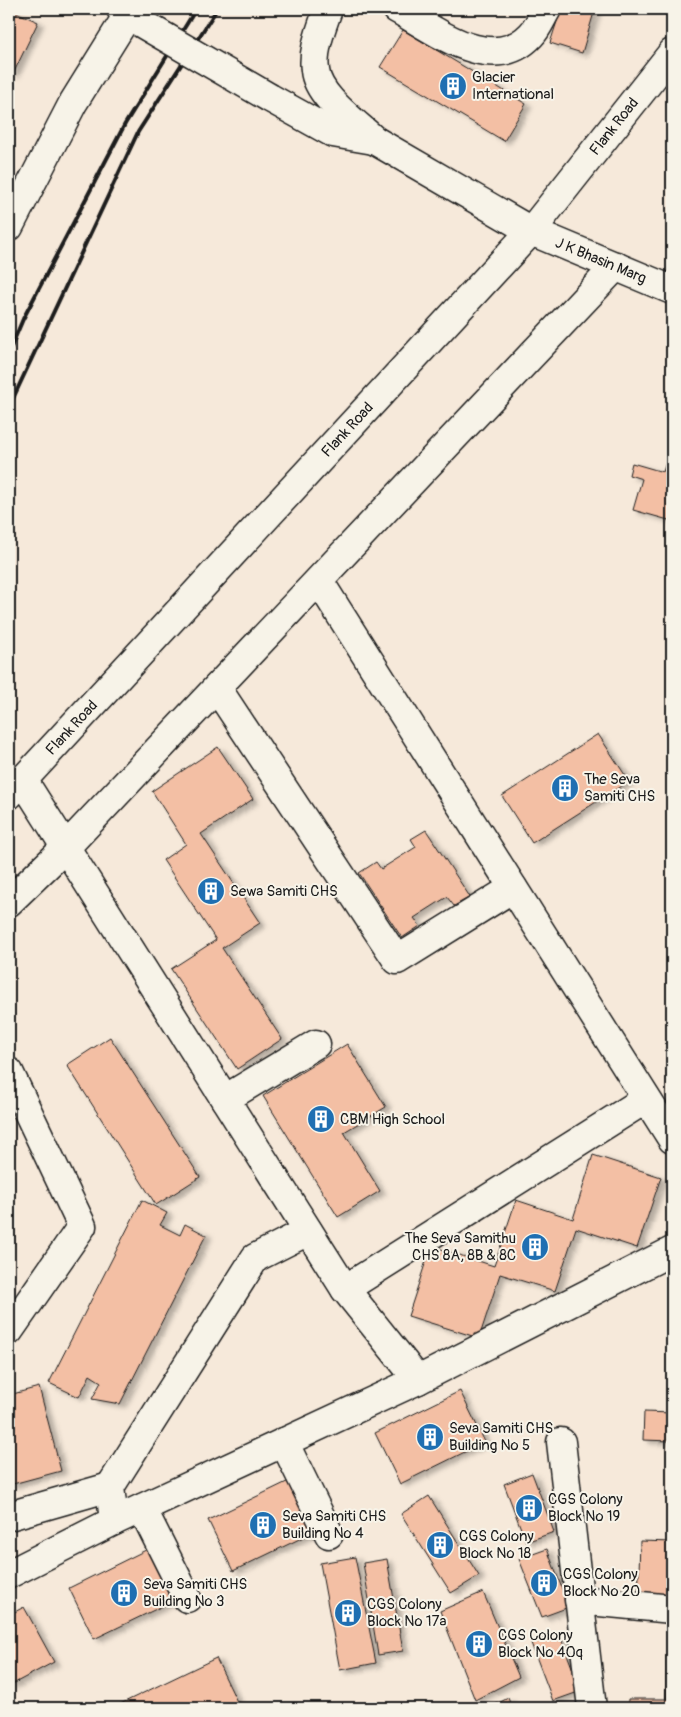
<svg xmlns="http://www.w3.org/2000/svg" width="681" height="1717" font-family="Pangolin,sans-serif">
<defs>
<filter id="shadow"><feDropShadow dx="5.5" dy="3" stdDeviation="2.5" flood-color="#0004"/></filter>
</defs>
<rect width="100%" height="100%" fill="#f6e9da"/>
<filter id="ink" filterUnits="userSpaceOnUse"><feTurbulence type="fractalNoise" baseFrequency=".02" numOctaves="2"/><feDisplacementMap in="SourceGraphic" scale="10" xChannelSelector="R" yChannelSelector="G"/><feConvolveMatrix kernelMatrix="1 2 1 2 8 2 1 2 1" color-interpolation-filters="sRGB"/></filter>
<g filter="url(#ink)">
<!-- building -->
<path fill="#f3bfa4" stroke="#1c1c1c" filter="url(#shadow)" d="M9,9L38,22L13,74L9,72Z
M561,9H595L582,53L550,43Z
M403,30L526,104L504,141L380,67Z
M667,459L672,461V521L633,510L642,479L629,475L632,463L663,472Z
M598,734L629,781L532,843L502,796Z
M218,747L253,799L201,834L260,923L222,948L282,1039L237,1069L171,969L216,940L163,860L186,844L152,791Z
M426,830L470,897L454,906L447,897L414,918L420,926L402,938L359,873L376,862L381,869L416,847L411,839Z
M110,1037L200,1177L156,1205L67,1065Z
M347,1044L386,1107L344,1132L380,1191L338,1217L263,1096Z
M593,1155L661,1177L637,1248L576,1228L555,1291L500,1274L479,1338L408,1316L431,1246L494,1266L516,1200L573,1219Z
M142,1200L167,1213L160,1225L180,1235L185,1224L206,1235L120,1404L92,1399L101,1382L90,1375L79,1397L49,1383Z
M39,1387L61,1471L9,1485V1395Z
M460,1391L485,1442L400,1484L375,1433Z
M644,1412L672,1413V1441L643,1440Z
M532,1473L554,1532L526,1542L504,1484Z
M293,1479L318,1530L233,1571L208,1520Z
M429,1496L479,1576L451,1593L401,1514Z
M640,1541L672,1542V1604L638,1603Z
M154,1546L179,1598L94,1639L69,1588Z
M547,1549L569,1607L542,1617L519,1559Z
M355,1557L376,1663L340,1670L320,1563Z
M387,1559L403,1651L378,1655L363,1563Z
M483,1592L519,1677L475,1700L440,1611Z
M24,1607L54,1662L9,1686V1615Z
M559,1633L581,1691L553,1701L531,1643Z
M667,1639H672V1708H628V1699H666Z
M216,1658L240,1708H112Z
M508,1698L512,1708H489Z"/>
<g fill="none" stroke-linecap="round" stroke-linejoin="round">
<!-- minor casing -->
<g stroke="#1c1c1c" stroke-width="31">
<g id="minor">
<path d="M328,9C322,27 312,50 315,70C317,96 355,122 374,140"/>
<path d="M397,9C435,30 492,76 531,35C538,28 542,17 547,9"/>
<path id="s1" d="M270,98L333,133L374,140L531,231L672,290"/>
<path d="M9,227L73,103L129,13L121,9"/>
<path d="M319,581L672,1139"/>
<path d="M217,688L397,960L513,888"/>
<path d="M23,780L345,1289L418,1380"/>
<path id="s2" d="M9,795L531,231L672,53"/>
<path d="M9,902L65,848L616,266"/>
<path d="M9,1072L82,1226L9,1331"/>
<path d="M225,1099L316,1044"/>
<path d="M345,1289L646,1099"/>
<path d="M284,1442L329,1534"/>
<path d="M561,1442L592,1708"/>
<path d="M142,1508L187,1598"/>
<path d="M9,1516L110,1487"/>
<path d="M114,1521L110,1487L255,1258L308,1231"/>
<path d="M9,1574L114,1521L418,1380L672,1251"/>
<path d="M579,1600L672,1609"/>
</g>
</g>
<!-- minor -->
<use href="#minor" stroke="#f7f3e8" stroke-width="28"/>
<!-- rail -->
<path stroke="#1c1c1c" stroke-width="4" d="M9,352L23,319L125,124L196,9
M9,407L138,132L217,9"/>
<!-- minor-bridge casing -->
<g stroke="#1c1c1c" stroke-width="31" stroke-linecap="butt">
<path id="minor-bridge" d="M141,23L270,98"/>
</g>
<!-- minor-bridge -->
<use href="#minor-bridge" stroke="#f7f3e8" stroke-width="28"/>
</g>
</g>
<!-- icons -->
<defs>
<g id="building-disc" transform="scale(1.4375)"><circle r="9.5" fill="#1f6fb2" stroke="#f7f3e8"/><path d="M-4-6H4V6H1V3H-1V6H-4ZM-2.5-4.3h1.7v1.8h-1.7ZM.8-4.3h1.7v1.8H.8ZM-2.5-1h1.7V.8h-1.7ZM.8-1h1.7V.8H.8Z" fill="#fff"/></g>
</defs>
<g fill-rule="evenodd">
<use href="#building-disc" x="453" y="86"/>
<use href="#building-disc" x="565" y="788"/>
<use href="#building-disc" x="211" y="891"/>
<use href="#building-disc" x="321" y="1119"/>
<use href="#building-disc" x="535" y="1247"/>
<use href="#building-disc" x="430" y="1437"/>
<use href="#building-disc" x="529" y="1508"/>
<use href="#building-disc" x="263" y="1525"/>
<use href="#building-disc" x="440" y="1545"/>
<use href="#building-disc" x="544" y="1583"/>
<use href="#building-disc" x="124" y="1593"/>
<use href="#building-disc" x="348" y="1613"/>
<use href="#building-disc" x="479" y="1644"/>
</g>
<g text-anchor="middle" dominant-baseline="central" stroke-width="4" stroke-linejoin="round" paint-order="stroke">
<!-- poi labels -->
<g font-size="15" fill="#1c1c1c" stroke="#f7f3e8" text-anchor="start">
<text x="472" y="77">Glacier<tspan x="472" dy="17">International</tspan></text>
<text x="584" y="779">The Seva<tspan x="584" dy="17">Samiti CHS</tspan></text>
<text x="230" y="891">Sewa Samiti CHS</text>
<text x="340" y="1119">CBM High School</text>
<text x="516" y="1238" text-anchor="end">The Seva Samithu<tspan x="516" dy="17">CHS 8A, 8B &amp; 8C</tspan></text>
<text x="449" y="1428">Seva Samiti CHS<tspan x="449" dy="17">Building No 5</tspan></text>
<text x="548" y="1499">CGS Colony<tspan x="548" dy="17">Block No 19</tspan></text>
<text x="282" y="1516">Seva Samiti CHS<tspan x="282" dy="17">Building No 4</tspan></text>
<text x="459" y="1536">CGS Colony<tspan x="459" dy="17">Block No 18</tspan></text>
<text x="563" y="1574">CGS Colony<tspan x="563" dy="17">Block No 20</tspan></text>
<text x="143" y="1584">Seva Samiti CHS<tspan x="143" dy="17">Building No 3</tspan></text>
<text x="367" y="1604">CGS Colony<tspan x="367" dy="17">Block No 17a</tspan></text>
<text x="498" y="1635">CGS Colony<tspan x="498" dy="17">Block No 40q</tspan></text>
</g>
<!-- street labels -->
<g font-size="15" fill="#1c1c1c" stroke="#f7f3e8">
<text stroke="none"><textPath href="#s2" startOffset="902">Flank Road</textPath></text>
<text stroke="none"><textPath href="#s1" startOffset="371">J K Bhasin Marg</textPath></text>
<text stroke="none"><textPath href="#s2" startOffset="498">Flank Road</textPath></text>
<text stroke="none"><textPath href="#s2" startOffset="92">Flank Road</textPath></text>
</g>
</g>
<!-- margin -->
<rect width="681" height="1717" fill="none" stroke="#f7f3e8" stroke-width="30"/>
<rect x="15" y="15" width="651" height="1687" fill="none" stroke="#1c1c1c" stroke-width="2" filter="url(#ink)"/>
</svg>
